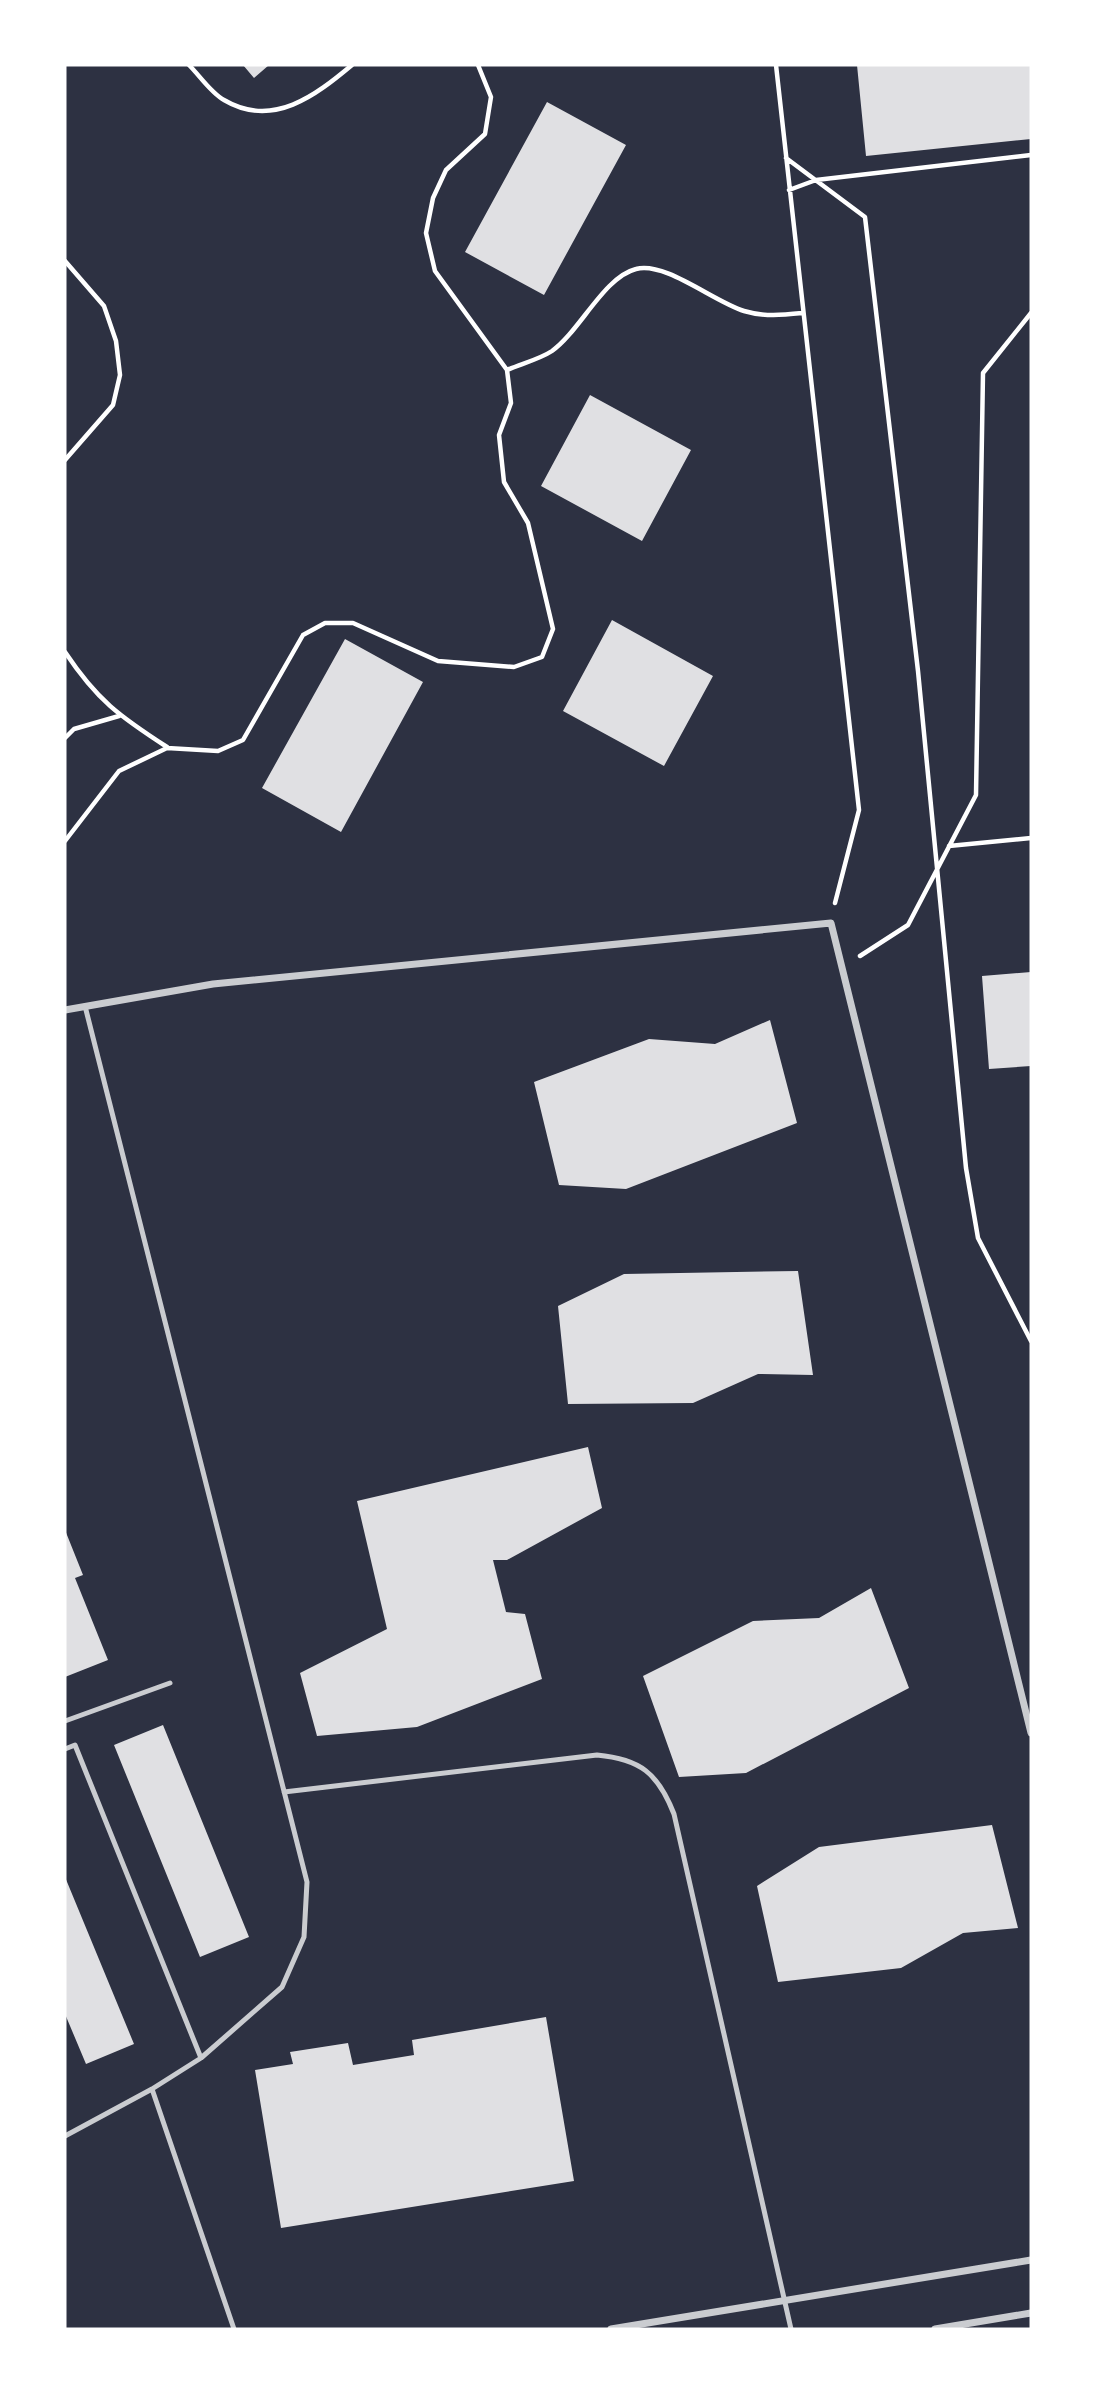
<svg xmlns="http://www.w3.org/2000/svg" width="1096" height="2394" font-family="Bitter,serif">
<rect width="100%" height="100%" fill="#2d3142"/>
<!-- building -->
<path fill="#e0e0e3" d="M243,65H269L254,78Z
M857,65H1031V139L866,156Z
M547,102L626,145L544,295L465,252Z
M590,395L691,450L642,541L541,486Z
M612,620L713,676L664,766L563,711Z
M345,639L423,682L341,832L262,788Z
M1031,972V1066L989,1069L982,976Z
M770,1020L797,1123L626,1189L559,1185L534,1082L649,1039L715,1044Z
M798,1271L813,1375L758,1374L693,1403L568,1404L558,1306L624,1274Z
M588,1447L602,1508L507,1560H493L506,1612L525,1614L542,1679L417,1727L317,1736L300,1673L387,1629L357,1501Z
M65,1530L83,1575L75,1578L108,1660L65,1677Z
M871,1588L909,1688L746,1773L679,1777L643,1676L753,1621L819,1618Z
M163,1725L249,1937L200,1957L114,1745Z
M992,1825L1018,1928L963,1933L901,1968L778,1982L757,1886L819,1847Z
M65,1877L134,2044L86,2064L65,2014Z
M546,2017L574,2181L281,2228L255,2070L293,2064L290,2052L348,2043L353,2065L414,2055L412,2040Z"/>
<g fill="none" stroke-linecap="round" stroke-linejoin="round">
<!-- path -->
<path stroke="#fff" stroke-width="4.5" d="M189,65C200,76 211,93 224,100C273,129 316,95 352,65
M776,65L859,810L835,903
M786,158L865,217L918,671L966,1168L978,1238L1031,1341
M789,190L816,180L1031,155
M65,261L104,306L116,341L120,375L113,405L65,460
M507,370C521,364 540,359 552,351C580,331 604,277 636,269C665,261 714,302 744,311C764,317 783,315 803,313
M65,652C97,700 119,716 167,747
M65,738L74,729L119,716
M65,841L119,771L167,748L218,751L243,740L303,635L325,623H353L438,661L514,667L542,657L553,629L528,523L504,482L499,435L511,403L507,370L435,271L426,233L433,198L446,170L485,134L491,97L478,65
M949,846L1031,838
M860,956L908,925L976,795L983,373L1031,313"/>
<!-- service -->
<path stroke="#caccd0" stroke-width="5" d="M65,1721L170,1683
M65,1749L75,1745L201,2058
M284,1792L597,1755C640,1759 658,1773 674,1814L791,2329
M152,2089L234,2329
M65,2136L152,2089L201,2058L282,1987L304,1937L307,1882L85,1006"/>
<!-- minor -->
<path stroke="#caccd0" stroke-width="7" d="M65,1010L213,984L831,923L1031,1733
M611,2329L1031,2260
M935,2329L1031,2313"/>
</g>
<!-- border -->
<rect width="1096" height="2394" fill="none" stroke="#ffffff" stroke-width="133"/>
</svg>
